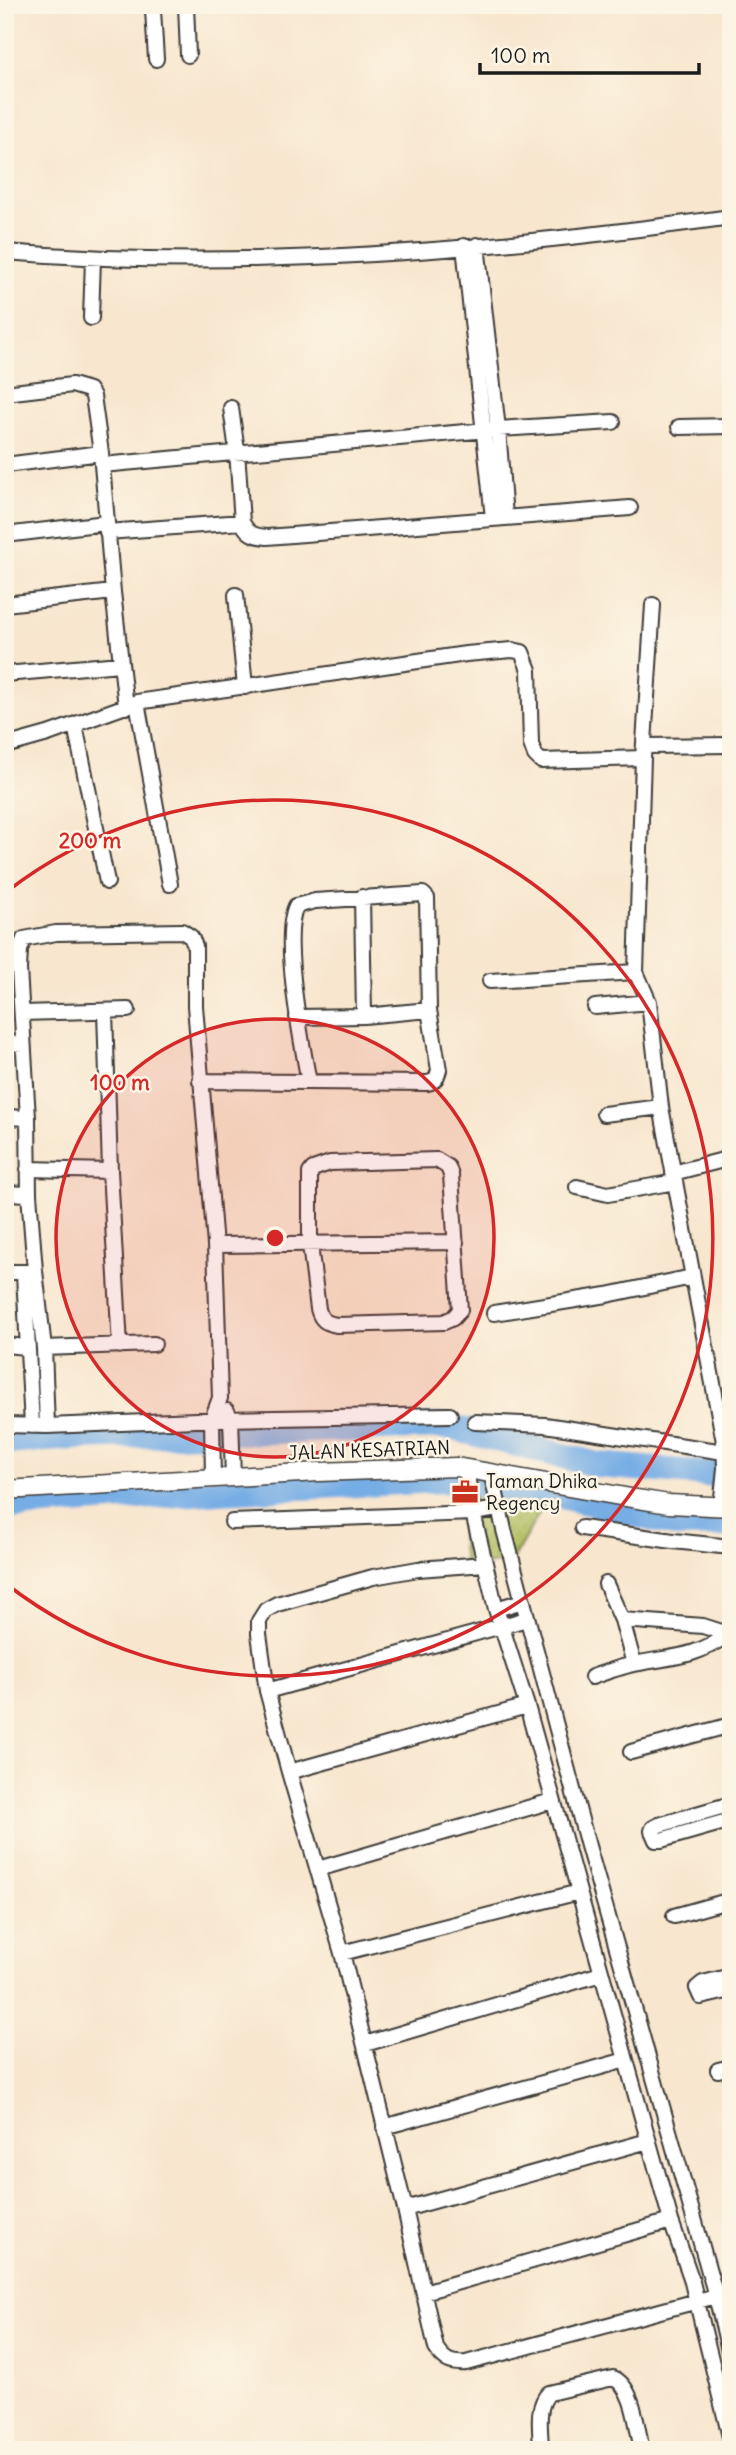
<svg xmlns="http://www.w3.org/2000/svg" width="736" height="2455" font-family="Delius,sans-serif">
<defs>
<pattern id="green-dots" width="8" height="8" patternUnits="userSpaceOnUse" patternTransform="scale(1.75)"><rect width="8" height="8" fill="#b1be60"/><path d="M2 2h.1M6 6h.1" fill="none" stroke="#98a353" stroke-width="1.8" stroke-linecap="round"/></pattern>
</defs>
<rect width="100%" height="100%" fill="#fcf5e5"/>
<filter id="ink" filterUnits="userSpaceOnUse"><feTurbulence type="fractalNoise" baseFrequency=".0143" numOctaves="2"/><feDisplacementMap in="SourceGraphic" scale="14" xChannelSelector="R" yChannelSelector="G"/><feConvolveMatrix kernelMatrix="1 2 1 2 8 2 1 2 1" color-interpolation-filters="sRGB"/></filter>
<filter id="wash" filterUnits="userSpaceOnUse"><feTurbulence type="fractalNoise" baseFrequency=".00686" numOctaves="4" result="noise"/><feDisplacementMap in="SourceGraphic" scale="28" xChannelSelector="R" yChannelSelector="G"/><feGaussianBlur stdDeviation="1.57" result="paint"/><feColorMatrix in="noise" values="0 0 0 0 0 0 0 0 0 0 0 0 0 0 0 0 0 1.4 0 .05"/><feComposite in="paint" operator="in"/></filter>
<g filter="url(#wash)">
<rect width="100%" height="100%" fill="#f8e6ce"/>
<!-- green -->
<path fill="url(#green-dots)" stroke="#666d3e" stroke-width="2" d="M456,1469L555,1486L512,1560L485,1565L464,1567Z"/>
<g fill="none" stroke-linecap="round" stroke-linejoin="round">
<!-- river -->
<path stroke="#77ade5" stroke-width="26" d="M5,1442L74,1437L446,1426L598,1465L731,1476
M5,1507L219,1491L442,1480L546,1492L677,1525L731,1524"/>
</g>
</g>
<g filter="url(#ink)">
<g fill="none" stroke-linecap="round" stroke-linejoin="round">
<!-- minor casing -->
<g stroke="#3d3a37" stroke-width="18">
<path id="minor" d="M154,5L153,10L156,59
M186,5L188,55
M477,245L498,429L505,517
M464,246L493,518
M5,252C247,272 491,250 731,217
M91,318L93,259
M5,393L72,385L89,390L93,396L101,453L113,592L126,707
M231,408L237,451L242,522C248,534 254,536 267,537L630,508
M679,427L731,426
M5,465L101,453
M102,465L498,429L613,422
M107,532L242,522
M5,535L106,523
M236,595L245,687
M5,604L113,592
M653,605L643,758L636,972L649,1002L661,1107L724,1442L725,1468L721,1507
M5,674L120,664
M137,702L170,884
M75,725L107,882
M5,746L48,734L137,702L466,654L512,650L522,652L529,670L531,744L535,755L541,761L643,758
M646,746L731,745
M362,897L364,1016
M490,981L636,972
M595,1007L649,1002
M105,1011L110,1171L120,1346
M22,1013L128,1010
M297,1017L364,1016L429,1010
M5,1043L23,1044
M200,1081L428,1083C436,1081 437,1077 439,1070L429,1010L427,898L423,894L315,901L296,906C281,937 302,1045 309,1082
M604,1114L661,1107
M5,1117L28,1118
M437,1160L448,1167L451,1175L460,1310L453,1318L444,1322L337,1325C325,1323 321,1320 318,1309L310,1245V1173L313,1169L330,1163Z
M28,1169L110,1171
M673,1173L731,1158
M577,1187L608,1194L675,1182
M5,1193L29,1194
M215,1245L456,1242
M5,1272H30
M24,1274L32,1426
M494,1313L607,1295L692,1277
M5,1345L26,1347
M44,1348L154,1344
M227,1411L231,1419L233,1477
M475,1422L545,1425L731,1453
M5,1425L47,1426L221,1419L450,1415
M47,1426L44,1348L35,1271L29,1194L28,1118L19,969L20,950L24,939L56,933L182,931L191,937L195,946V1006L215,1245L220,1398L212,1419L213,1478
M466,1468L473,1513L496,1609L527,1706L671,2221L691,2278L731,2441
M491,1472L504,1530L588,1846L716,2296L731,2359
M232,1522L473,1513L498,1509
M582,1528L673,1541L731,1547
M485,1564L418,1569L373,1577L277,1604L266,1610L259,1621V1634L267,1691L289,1772L342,1953L405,2209L436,2348C444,2361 451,2364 466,2363L716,2296
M606,1584L622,1620L634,1664
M496,1609L523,1601
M622,1620L703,1626L731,1635
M592,1677C606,1672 620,1667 634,1664C673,1656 693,1659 727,1635
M267,1691L527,1619
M631,1752L731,1725
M289,1772L527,1706
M731,1804L659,1825L653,1828L652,1831L656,1840H661L731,1820
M318,1869L552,1801
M674,1916L731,1900
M342,1953L579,1892
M731,1976L703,1983L697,1988L701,1997L731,1990
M365,2044L601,1974
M718,2070L731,2067
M384,2127L626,2060
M405,2209L648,2141
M424,2292L671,2221
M541,2450C541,2431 535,2407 549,2393L613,2378C634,2386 637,2429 642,2450"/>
</g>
<!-- tertiary casing -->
<g stroke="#3d3a37" stroke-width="21">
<path id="tertiary" d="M5,1490L319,1472L456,1467L631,1498L669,1504L731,1507"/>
</g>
<!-- minor -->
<use href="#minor" stroke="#fff" stroke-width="14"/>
<!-- tertiary -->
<use href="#tertiary" stroke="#fff" stroke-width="18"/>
</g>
</g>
<!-- distance rings -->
<circle cx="275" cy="1238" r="219" fill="#d62828" fill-opacity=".12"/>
<g fill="none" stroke="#d62828" stroke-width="3.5">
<circle cx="275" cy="1238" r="219"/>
<path d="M5 893A438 438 0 1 1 5 1583"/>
</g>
<!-- icons -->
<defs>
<g id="office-bare" transform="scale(2.1)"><path d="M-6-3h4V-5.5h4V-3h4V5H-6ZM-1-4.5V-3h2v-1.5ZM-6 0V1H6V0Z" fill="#c8321e" stroke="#fcf5e5" stroke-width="2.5" paint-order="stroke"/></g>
</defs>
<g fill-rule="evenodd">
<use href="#office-bare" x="465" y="1492"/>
</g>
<g text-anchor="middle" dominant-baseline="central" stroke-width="5" stroke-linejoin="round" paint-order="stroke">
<!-- street labels -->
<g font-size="19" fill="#1c1c1c" stroke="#fcf5e5">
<text transform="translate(369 1450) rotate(-2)">JALAN KESATRIAN</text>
</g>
<!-- poi labels -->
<g font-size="19" fill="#1c1c1c" stroke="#fcf5e5" text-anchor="start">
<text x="486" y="1481">Taman Dhika<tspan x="486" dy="22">Regency</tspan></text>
</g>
</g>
<circle cx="275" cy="1238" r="10" fill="#d62828" stroke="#fcf5e5" stroke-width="3.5"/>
<g font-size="21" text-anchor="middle" font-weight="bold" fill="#d62828" stroke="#fcf5e5" stroke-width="5" stroke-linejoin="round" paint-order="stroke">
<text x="90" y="848">200 m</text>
<text x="120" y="1090">100 m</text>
</g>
<!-- margin -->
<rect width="736" height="2455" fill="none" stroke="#fcf5e5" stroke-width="28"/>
<!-- scale -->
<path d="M480 63v10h219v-10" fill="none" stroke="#1c1c1c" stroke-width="3.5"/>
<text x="491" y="63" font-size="21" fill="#1c1c1c" stroke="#fcf5e5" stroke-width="5" paint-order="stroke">100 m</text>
</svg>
